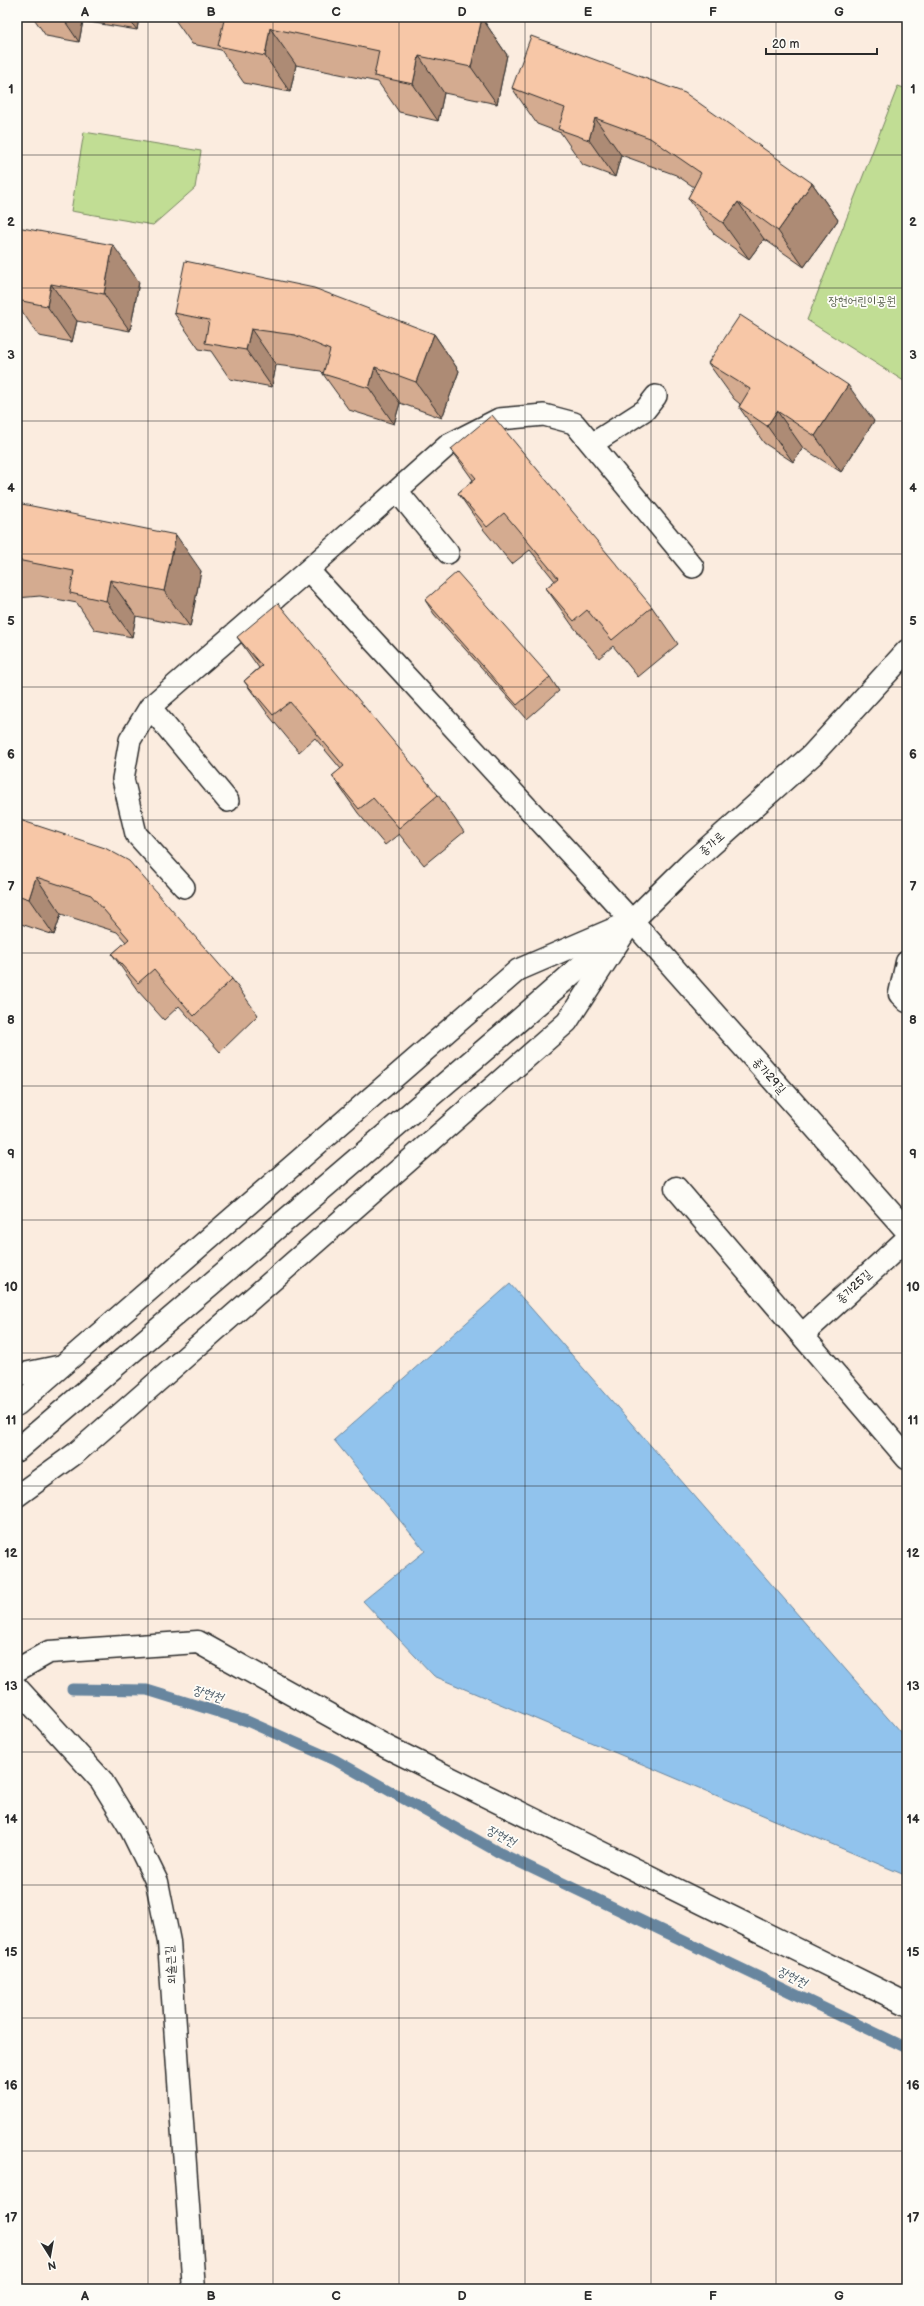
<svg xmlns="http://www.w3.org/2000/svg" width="924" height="2306" font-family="'Balsamiq Sans','Poor Story',sans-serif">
<rect width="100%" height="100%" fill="#fbecdf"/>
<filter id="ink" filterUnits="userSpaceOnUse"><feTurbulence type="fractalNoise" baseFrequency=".025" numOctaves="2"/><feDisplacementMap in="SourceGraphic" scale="8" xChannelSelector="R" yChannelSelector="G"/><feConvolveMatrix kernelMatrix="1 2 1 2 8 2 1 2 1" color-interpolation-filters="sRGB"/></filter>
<g filter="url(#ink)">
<!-- green -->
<path fill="#c1dd94" stroke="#768460" d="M898,86L907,89V383L807,320Z
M84,132L201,151L195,188L153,225L71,211Z"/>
<!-- water -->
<path fill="#91c3ed" stroke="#68869f" d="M510,1284L907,1740V1876L434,1676L363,1601L425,1551L334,1440Z"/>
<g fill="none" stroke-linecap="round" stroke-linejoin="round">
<!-- stream -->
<path stroke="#68869f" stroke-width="11" d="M72,1689L147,1690L247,1721L335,1760L498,1852L907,2048"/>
<!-- service casing -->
<g stroke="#2b2b2b" stroke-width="24">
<path id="service" d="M592,444L645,410L656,396
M397,491L448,553
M308,570L632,921
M150,707L130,740L123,779L136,834L184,887
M228,801L150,707L308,570L448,445L499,419L544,415L574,423L693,567
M17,1375L60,1366
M17,1405L518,970L625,924
M17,1496L76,1453L567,1022L625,932"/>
</g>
<!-- minor casing -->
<g stroke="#2b2b2b" stroke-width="25">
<path id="minor" d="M632,921L907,1231
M907,962L900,994L907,1001
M509,1029L632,921L691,863L812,755L907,651
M676,1188L907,1458
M802,1335L907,1239
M17,1670L49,1652L198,1642L387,1747L907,2004
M17,1688L101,1780L131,1829L157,1882L169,1942L194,2289"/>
</g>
<!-- secondary casing -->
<g stroke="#2b2b2b" stroke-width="25">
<path id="secondary" d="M17,1450L509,1029"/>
</g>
<!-- service -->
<use href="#service" stroke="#fdfcf7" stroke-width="21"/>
<!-- minor -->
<use href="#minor" stroke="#fdfcf7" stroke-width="22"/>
<!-- secondary -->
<use href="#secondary" stroke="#fdfcf7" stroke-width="22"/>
</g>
<!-- wall -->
<path fill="#d4ab90" stroke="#2b2b2b" d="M33,17H139L137,30L83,21L79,42L46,36Z
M173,17H476L482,18L507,55L497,104L444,93L438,121L399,112L378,82L296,65L290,92L244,83L221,50L192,44Z
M512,88L812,183L838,220L804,267L764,239L749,259L714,234L688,198L694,187L676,175L621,155L615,177L583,165L561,133L537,124Z
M17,227L139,282L130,331L77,321L72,342L39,336L21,310L17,309Z
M174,313L434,334L459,371L442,418L400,403L394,424L349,410L323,374V373L321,371L276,365L272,387L230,379L211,351L199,349Z
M708,363L874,421L841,472L803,448L793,462L764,443L739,407L740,404L734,399Z
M451,449L652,607L678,644L638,677L613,646L599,658L572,625L546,588L555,581L530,550L512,564L483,529L458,493L473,480Z
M17,503L201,571L190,627L136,616L132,637L95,630L77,603L40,596L17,598Z
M425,600L550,677L559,691L527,719L434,614Z
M237,637L438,795L464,832L424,865L399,834L385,845L358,813L332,776L341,769L315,738L299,752L270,717L244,681L259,668Z
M17,819L232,979L258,1015L220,1052L179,1006L164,1020L138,991L112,954L126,942L117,932L61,914L54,935L18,923L17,922Z"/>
<!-- shaded-wall -->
<path fill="#ad8b75" stroke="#2b2b2b" d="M62,17H81L83,21L79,42Z
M127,17H139L137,30Z
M482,18L507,55L497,104L471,67Z
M270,28L296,65L290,92L265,56Z
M419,56L444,93L438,121L413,84Z
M595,118L621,155L615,177L589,140Z
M812,183L838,220L804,267L778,231Z
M738,202L764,239L749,259L723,223Z
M113,245L139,282L130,331L104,294Z
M51,284L77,321L72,342L47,306Z
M251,329L276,365L272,387L246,350Z
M434,334L459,371L442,418L416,382Z
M375,367L400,403L394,424L369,388Z
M848,385L874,421L841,472L815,436Z
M777,411L803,448L793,462L767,426Z
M176,535L201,571L190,627L164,591Z
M110,580L136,616L132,637L106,601Z
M36,877L61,914L54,935L29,899Z"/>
<!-- building -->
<path fill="#f7c7a7" stroke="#2b2b2b" d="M211,17H476L482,18L471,67L419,56L413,84L374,76L379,51L270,28L265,56L218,46L224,20Z
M531,36L685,93L812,183L778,231L738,202L723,223L688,198L701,173L650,138L595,118L589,140L558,129L565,108L512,88Z
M17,227L113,245L104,294L51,284L47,306L17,300V282L18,278L17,277Z
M185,261L314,288L434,334L416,382L375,367L369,388L323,374L330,350L295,335L251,329L246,350L205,343L209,320L174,313Z
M740,315L848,385L815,436L777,411L767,426L739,407L750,389L708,363Z
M492,415L652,607L612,640L587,610L574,621L546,588L558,578L504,513L487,527L458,493L476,478L451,449Z
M17,503L176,535L164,591L110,580L106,601L70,593L74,571L17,560Z
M457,572L550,677L517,705L425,600Z
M278,603L438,795L399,828L373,798L359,809L332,776L344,766L290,702L273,715L244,681L262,666L237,637Z
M17,819L105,848L129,861L232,979L194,1016L154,969L138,983L112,954L129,939L91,895L36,877L29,899L17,895Z"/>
</g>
<!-- grid -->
<path fill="none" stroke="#2b2b2b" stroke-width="1" stroke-opacity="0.55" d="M148,17V2289M273,17V2289M399,17V2289M525,17V2289M651,17V2289M776,17V2289M17,155H907M17,288H907M17,421H907M17,554H907M17,687H907M17,820H907M17,953H907M17,1086H907M17,1220H907M17,1353H907M17,1486H907M17,1619H907M17,1752H907M17,1885H907M17,2018H907M17,2151H907"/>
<g text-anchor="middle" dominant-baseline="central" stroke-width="3.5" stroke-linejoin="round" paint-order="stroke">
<!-- park labels -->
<g font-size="12" fill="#505845" stroke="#fdfcf7">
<text x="862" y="301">장현어린이공원</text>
</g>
<!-- street labels -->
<g font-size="12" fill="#2b2b2b" stroke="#fdfcf7">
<text transform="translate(712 844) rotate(-42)">종가로</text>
<text transform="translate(769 1076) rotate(48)">종가29길</text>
<text transform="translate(854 1287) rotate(-43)">종가25길</text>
<text transform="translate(171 1965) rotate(-94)">외솔큰길</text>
</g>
<!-- water labels -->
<g font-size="13" font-style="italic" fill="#4a5965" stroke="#fdfcf7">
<text transform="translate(208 1694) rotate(17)">장현천</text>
<text transform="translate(501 1836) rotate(28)">장현천</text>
<text transform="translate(792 1977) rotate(26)">장현천</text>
</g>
</g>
<!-- margin -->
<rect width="924" height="2306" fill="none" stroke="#fdfcf7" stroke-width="44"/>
<!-- north arrow -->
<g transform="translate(50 2256) rotate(169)" stroke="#fdfcf7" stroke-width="3" paint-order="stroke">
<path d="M0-3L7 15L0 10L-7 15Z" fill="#2b2b2b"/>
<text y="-6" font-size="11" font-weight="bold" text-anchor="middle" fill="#2b2b2b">N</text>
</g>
<!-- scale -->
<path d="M766 48v6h111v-6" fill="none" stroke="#2b2b2b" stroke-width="2"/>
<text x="772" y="48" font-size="12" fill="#2b2b2b" stroke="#fdfcf7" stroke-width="3" paint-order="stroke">20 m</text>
<rect x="22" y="22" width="880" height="2262" fill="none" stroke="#2b2b2b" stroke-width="1.5"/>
<g font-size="13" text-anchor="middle" font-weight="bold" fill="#2b2b2b">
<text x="85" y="16">A</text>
<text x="211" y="16">B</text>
<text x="336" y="16">C</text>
<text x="462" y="16">D</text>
<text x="588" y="16">E</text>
<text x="713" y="16">F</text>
<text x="839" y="16">G</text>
<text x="11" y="93">1</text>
<text x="913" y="93">1</text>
<text x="11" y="226">2</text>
<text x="913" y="226">2</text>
<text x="11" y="359">3</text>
<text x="913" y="359">3</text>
<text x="11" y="492">4</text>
<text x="913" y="492">4</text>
<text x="11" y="625">5</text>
<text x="913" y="625">5</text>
<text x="11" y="758">6</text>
<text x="913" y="758">6</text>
<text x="11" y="891">7</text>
<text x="913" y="891">7</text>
<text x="11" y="1024">8</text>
<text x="913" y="1024">8</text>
<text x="11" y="1158">9</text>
<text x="913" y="1158">9</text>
<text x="11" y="1291">10</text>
<text x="913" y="1291">10</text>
<text x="11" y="1424">11</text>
<text x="913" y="1424">11</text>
<text x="11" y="1557">12</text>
<text x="913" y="1557">12</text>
<text x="11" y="1690">13</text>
<text x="913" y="1690">13</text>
<text x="11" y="1823">14</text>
<text x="913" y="1823">14</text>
<text x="11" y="1956">15</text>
<text x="913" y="1956">15</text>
<text x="11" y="2089">16</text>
<text x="913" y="2089">16</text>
<text x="11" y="2222">17</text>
<text x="913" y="2222">17</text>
<text x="85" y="2300">A</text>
<text x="211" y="2300">B</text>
<text x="336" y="2300">C</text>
<text x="462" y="2300">D</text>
<text x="588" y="2300">E</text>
<text x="713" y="2300">F</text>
<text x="839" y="2300">G</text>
</g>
</svg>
